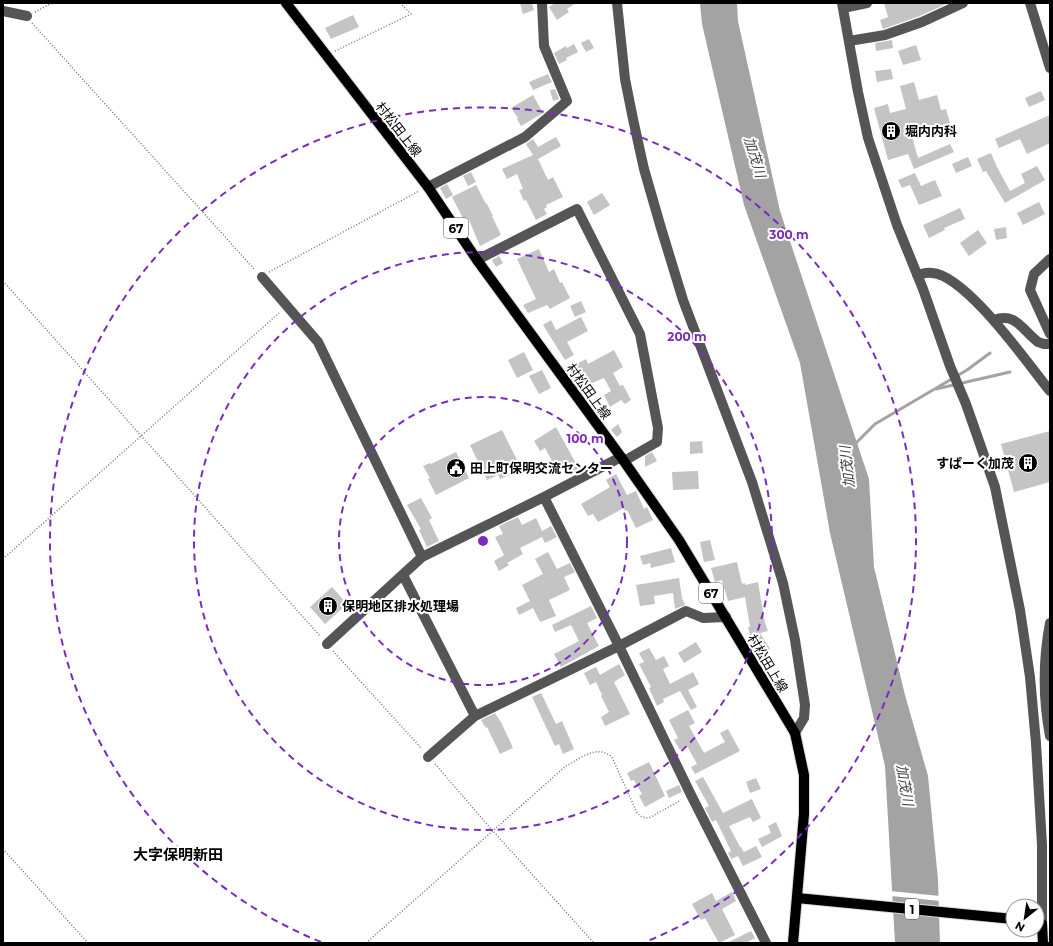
<svg xmlns="http://www.w3.org/2000/svg" width="1053" height="946" font-family="Montserrat,'Noto Sans JP',sans-serif">
<rect width="100%" height="100%" fill="#fff"/>
<!-- water -->
<path fill="#a3a3a3" d="M700,3H737L738,21L780,211L869,479L874,567L905,695L928,776L938,880L940,943H895L885,766L830,533L800,363L744,205L702,24Z"/>
<!-- pier -->
<path fill="#fff" d="M890,891L940,896V901L891,896Z"/>
<g fill="none" stroke-linecap="round" stroke-linejoin="round">
<!-- stream -->
<path stroke="#a3a3a3" stroke-width="3" d="M936,389L1010,372
M854,445L875,424L967,370L990,353"/>
</g>
<!-- building -->
<path fill="#c4c4c4" d="M520,3H532L534,10L523,14Z
M555,3H576L567,9L569,12L557,20L549,7Z
M884,3H948L920,16L883,29L880,20L888,17Z
M353,15L359,27L331,39L325,28Z
M589,39L594,48L586,52L581,43Z
M892,40L893,48L876,51L875,43Z
M574,44L578,52L566,58L567,60L559,64L554,53L566,46L567,48Z
M916,45L921,60L903,65L898,51Z
M891,69L893,79L877,82L875,71Z
M548,74L552,82L533,90L529,82Z
M914,82L919,100L937,95L941,110L946,109L950,123L911,133L918,158L950,144L954,152L914,169L908,154L888,160L874,108L888,104L890,113L906,109L900,86Z
M555,89L559,99L553,101L550,90Z
M1041,91L1045,100L1029,107L1025,98Z
M533,95L543,113L521,126L517,119L518,118L511,108Z
M1050,115V143L1027,154L1020,139L999,148L995,139Z
M556,137L561,146L538,159L548,180L553,177L563,197L546,205L547,207L544,209L547,214L536,220L526,200L524,201L519,190L523,189L517,174L507,179L502,169L533,155L526,144L533,139L538,147Z
M991,153L997,167L1010,191L1025,183L1021,174L1037,166L1045,180L1005,203L986,171L983,172L977,159Z
M968,157L972,166L956,173L952,164Z
M471,172L476,182L468,186L463,176Z
M915,173L921,186L935,180L942,196L919,205L910,185L902,188L898,180Z
M447,184L453,195L446,199L440,188Z
M476,185L486,204H487L493,216H492L501,235L480,246L469,220L465,222L452,197Z
M602,193L610,205L594,215L587,202Z
M1039,202L1045,214L1023,225L1017,213Z
M960,208L965,219L944,228L945,230L929,238L923,225Z
M1006,227L1007,238L996,240L994,229Z
M978,230L987,243L969,256L960,243Z
M539,249L549,272L554,269L560,283L562,282L570,298L550,309L547,305L528,313L523,305L536,299L517,259Z
M499,256L503,263L496,267L492,260Z
M581,301L586,312L575,317L570,306Z
M581,317L588,331L567,342L574,355L565,360L543,325L551,320L556,330Z
M614,350L623,367L613,373L620,386L623,385L631,400L625,404L621,400L610,407L604,395L611,391L604,378L585,386L575,365L586,359L588,364Z
M524,352L533,370L517,378L508,360Z
M542,370L551,388L539,394L529,376Z
M607,405L611,412L603,417L599,410Z
M618,424L622,432L617,437L611,430Z
M556,427L579,469L567,474L565,470L558,472L545,448L540,451L534,441Z
M502,430L519,464L509,469L511,474L500,479L498,475L487,480L470,445Z
M1050,431V482L1014,492L1001,444Z
M702,441L703,453L690,454V442Z
M456,452L469,478L436,495L428,479L430,478L423,466L430,463L431,464Z
M652,452L657,461L645,467V456Z
M698,471L699,489L673,490L672,472Z
M616,474L627,495L636,491L644,509L647,507L653,520L636,528L627,510L625,511L624,508L598,522L593,514L588,516L581,504L610,487L606,480Z
M421,498L432,518L429,520L439,541L427,547L419,530L421,529L407,505Z
M518,517L522,525L536,518L542,531L551,526L557,537L545,543L542,537L520,548L523,554L507,563L509,565L499,571L494,561L504,555L495,537L503,534L499,526Z
M710,540L715,560L704,562L700,542Z
M671,548L675,562L651,568L650,563L643,565L640,556Z
M548,552L557,569L570,563L575,572L564,577L570,590L549,600L556,616L540,622L533,608L519,615L516,608L530,601L522,585L543,574L535,559Z
M737,562L742,584L745,583V585L758,582L765,623L768,631L760,633L770,649L762,654L751,639L748,627H750L745,597L728,601L722,580L715,582L711,568Z
M679,578L682,598L685,605L675,609L673,593L654,596L655,604L640,606L636,585Z
M332,587L347,604L325,624L310,607Z
M591,606L597,618L587,623L599,646L561,667L554,654L579,641L571,625L555,632L552,625Z
M696,642L702,652L684,663L678,653Z
M649,648L656,660L664,656L669,666L663,669L670,684L693,672L699,684L688,690L697,707L691,710L680,691L663,699L664,702L657,706L649,688L651,687L639,664L644,662L639,653Z
M619,664L625,675L614,682L630,714L605,726L601,717L609,712L601,696L602,695L596,682L590,685L584,673L596,667L600,675Z
M541,693L556,724L562,721L574,749L563,754L559,744L555,746L532,697Z
M688,710L695,723L689,726L704,753L725,742L720,733L728,729L740,751L695,774L691,767L697,764L687,746L680,750L674,740L678,738L669,720Z
M495,713L502,724L513,748L500,754L487,727L486,728L481,720Z
M649,762L665,796L645,807L639,796L642,794L634,780L631,781L627,773Z
M703,777L723,813L752,799L761,818L753,822L750,817L729,826L740,847H741L744,852L756,846L762,857L743,866L738,856L731,859L728,853L731,851L716,820L712,822L705,808L709,806L695,781Z
M756,778L761,789L750,793L746,782Z
M679,785L682,792L669,798L666,791Z
M776,822L782,836L762,847L758,839L771,833L768,826Z
M732,892L736,901L722,909L735,935L719,943L705,918L701,920L692,904L712,893L716,901Z
M751,931L755,938L746,943H727Z"/>
<g fill="none" stroke-linecap="round" stroke-linejoin="round">
<!-- major casing -->
<g stroke="#dbdbdb" stroke-width="12">
<path id="major" d="M286,3L428,187L477,260L621,457L679,540L795,733L804,775V814L793,943
M797,898L1013,919
M1042,924L1043,943"/>
</g>
<!-- path -->
<path stroke="#777" stroke-width="1.5" stroke-dasharray="1 2" stroke-linecap="butt" d="M35,12L52,3
M32,23L255,270
M335,51L411,14L400,3
M269,272L419,191
M3,281L320,636
M3,559L279,313
M333,651L422,749
M435,764L492,830L594,943
M3,849L88,943
M366,943L566,766C581,758 597,744 612,757L637,813L642,817L649,818L681,800"/>
<!-- minor -->
<path stroke="#555" stroke-width="10" d="M617,3L625,79L633,119L644,169L661,228L683,300L752,482L783,583L795,640L805,705L804,718L795,733
M842,3L858,92L868,138L897,225L923,289L950,366L966,404L995,487L1020,610L1030,677L1036,743L1042,845V924
M1030,3L1050,68
M843,8L867,3
M3,11L27,16
M849,41L885,35L922,22L963,3
M428,187L525,137L567,101L544,46L542,3
M1050,259L1034,274L1030,290L1050,334
M477,260L577,209L640,334L658,428L657,442L624,461
M917,275C922,274 927,272 932,273C966,275 1028,364 1050,391
M262,277L318,342L422,557
M994,320C1016,312 1022,330 1038,342L1044,344H1050
M544,497L619,646L691,795L766,943
M403,575L475,716
M1050,623C1043,660 1043,699 1050,736
M327,644L422,557L544,497L621,457
M428,757L475,716L619,646L686,611L703,618L726,617"/>
<!-- major -->
<use href="#major" stroke="#000" stroke-width="10"/>
</g>
<!-- distance rings -->
<g fill="none" stroke="#7b2cbf" stroke-width="2" stroke-dasharray="7 5">
<circle cx="483" cy="541" r="144"/>
<circle cx="483" cy="541" r="289"/>
<path d="M321 942A433 433 0 1 1 645 942"/>
</g>
<!-- icons -->
<defs>
<g id="building-disc" transform="scale(1)"><circle r="9.5" fill="#000" stroke="#fff"/><path d="M-4-6H4V6H1V3H-1V6H-4ZM-2.5-4.3h1.7v1.8h-1.7ZM.8-4.3h1.7v1.8H.8ZM-2.5-1h1.7V.8h-1.7ZM.8-1h1.7V.8H.8Z" fill="#fff"/></g>
<g id="civic-disc" transform="scale(1)"><circle r="9.5" fill="#000" stroke="#fff"/><path d="M-.6-6.5H3V-4.5H.6V-3L4-1V1h2V6H-6V1h2V-1L-.6-3ZM-1.2 2.5V6h2.4V2.5Z" fill="#fff"/></g>
</defs>
<g fill-rule="evenodd">
<use href="#building-disc" x="891" y="131"/>
<use href="#building-disc" x="1028" y="463"/>
<use href="#civic-disc" x="456" y="468"/>
<use href="#building-disc" x="328" y="606"/>
</g>
<g text-anchor="middle" dominant-baseline="central" stroke-width="4" stroke-linejoin="round" paint-order="stroke">
<!-- shield labels -->
<g fill="#fff" stroke="#4c4c4c" stroke-width="1">
<rect x="444" y="218" width="24" height="20" rx="3"/>
<rect x="699" y="583" width="24" height="20" rx="3"/>
<rect x="905" y="899" width="14" height="20" rx="3"/>
</g>
<g font-size="12" font-weight="bold" fill="#000">
<text x="456" y="228">67</text>
<text x="711" y="593">67</text>
<text x="912" y="909">1</text>
</g>
<!-- street labels -->
<g font-size="13" fill="#000" stroke="#fff">
<text transform="translate(399 129) rotate(52)">村松田上線</text>
<text transform="translate(589 391) rotate(54)">村松田上線</text>
<text transform="translate(768 663) rotate(59)">村松田上線</text>
</g>
<!-- poi labels -->
<g font-size="13" font-weight="bold" fill="#000" stroke="#fff" text-anchor="start">
<text x="905" y="131">堀内内科</text>
<text x="1014" y="463" text-anchor="end">すぱーく加茂</text>
<text x="470" y="468">田上町保明交流センター</text>
<text x="342" y="606">保明地区排水処理場</text>
</g>
<!-- water labels -->
<g font-size="14" font-style="italic" fill="#444" stroke="#fff">
<text transform="translate(755 157) rotate(73)">加茂川</text>
<text transform="translate(847 467) rotate(-96)">加茂川</text>
<text transform="translate(905 785) rotate(80)">加茂川</text>
</g>
<!-- quarter labels -->
<g font-size="15" font-weight="bold" fill="#000" stroke="#fff">
<text x="178" y="854">大字保明新田</text>
</g>
</g>
<circle cx="483" cy="541" r="6" fill="#7b2cbf" stroke="#fff" stroke-width="2"/>
<g font-size="12" text-anchor="middle" font-weight="bold" fill="#7b2cbf" stroke="#fff" stroke-width="4" stroke-linejoin="round" paint-order="stroke">
<text x="789" y="239">300 m</text>
<text x="687" y="341">200 m</text>
<text x="585" y="443">100 m</text>
</g>
<!-- border -->
<rect width="1053" height="946" fill="none" stroke="#000000" stroke-width="8"/>
<!-- north arrow -->
<g transform="translate(1025 918) rotate(210)"><circle r="19" fill="#ffffff" stroke="#999999"/>
<path d="M0-3L7 15L0 10L-7 15Z" fill="#000000"/>
<text y="-6" font-size="11" font-weight="bold" text-anchor="middle" fill="#000000">N</text>
</g>
</svg>
